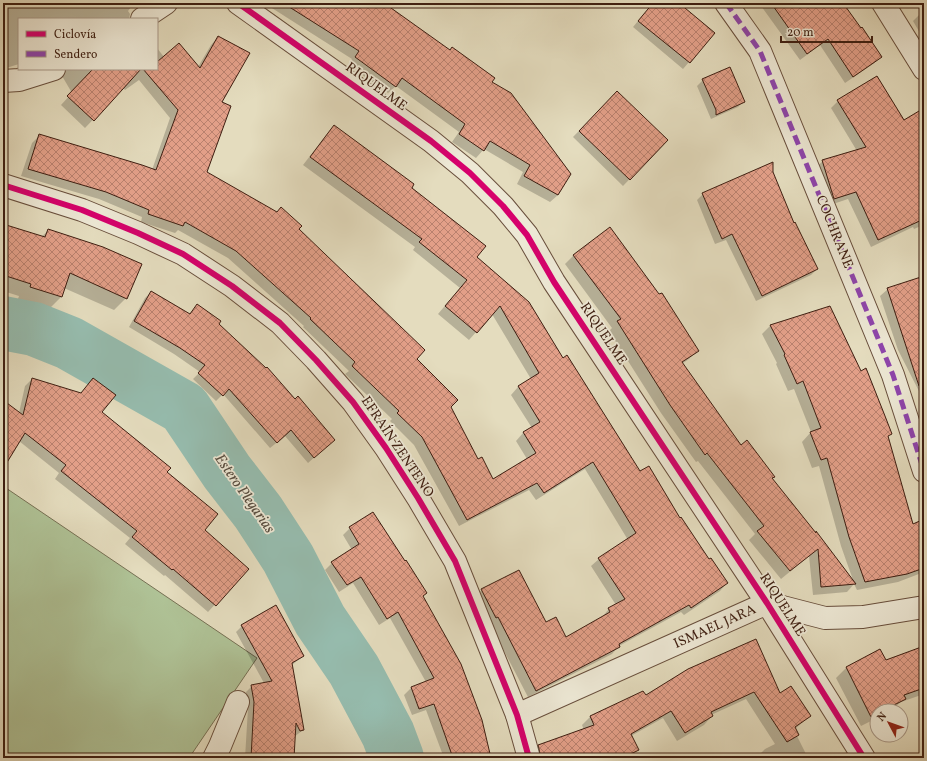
<svg xmlns="http://www.w3.org/2000/svg" width="927" height="761" font-family="Vollkorn,serif">
<defs>
<pattern id="building-cross-hatch" width="8" height="8" patternUnits="userSpaceOnUse"><rect width="8" height="8" fill="#e29f88"/><path d="M0 0l8 8M0 8l8-8" fill="none" stroke="#b9816e"/></pattern>
</defs>
<rect width="100%" height="100%" fill="#e4dcbe"/>
<filter id="stains"><feTurbulence type="fractalNoise" baseFrequency=".005" numOctaves="4"/><feColorMatrix values="0 0 0 0 .2 0 0 0 0 .09 0 0 0 0 .02 0 0 0 .5 -.17"/></filter>
<radialGradient id="worn" r=".72"><stop offset=".6" stop-color="#630" stop-opacity="0"/><stop offset="1" stop-color="#630" stop-opacity=".3"/></radialGradient>
<!-- grass -->
<path fill="#afc296" stroke="#767054" d="M3,486L257,658L189,758H3Z"/>
<!-- shadow -->
<path fill="#0003" d="M3,3H134L128,11L130,14L129,19H19V64L3,69Z
M264,3H384L491,82L558,195L550,202L517,184L523,172L484,149L476,158L452,142L459,132L396,86L388,93L348,65L352,59Z
M653,3H678L714,33L683,69L633,27Z
M759,3H842L881,57L873,64L845,83L820,45L800,60Z
M916,3H924V40L913,21L922,12Z
M218,37L221,103L205,172L297,229L415,359L449,407L478,461L493,480L527,459L516,441L523,433L532,428L511,395L518,387L531,379L492,314L469,340L438,314L460,288L413,250L415,247L303,165L327,134L334,126L410,188L476,257L562,359L640,473L680,519L709,561L727,583L720,591L684,615L681,612L619,646L612,654L528,697L490,624L474,597L482,590L545,624L565,638L602,617L609,609L616,605L591,566L599,559L628,540L585,469L536,500L529,490L459,526L414,445L390,421L392,419L345,374L349,371L303,327L304,326L228,258L178,230L175,233L141,222L142,217L99,199L21,176L32,143L39,136L152,170L170,118L139,80L125,90L123,88L85,128L61,105L72,93L58,69H157V48L164,57L198,67L211,45Z
M703,80L744,101L738,107L711,119L697,86Z
M617,92L667,140L623,186L573,137Z
M838,101L903,122L924,119V233L921,226L914,229L913,227L871,247L848,199L827,206L815,168L823,161L857,151L831,108Z
M772,172L794,224L817,269L811,275L756,301L726,240L715,244L697,200L703,194Z
M3,225L41,237L48,231L126,298L114,310L64,288L61,297L49,309L18,299L19,296L3,291Z
M610,229L697,351L689,359L682,364L740,446L773,477L772,479L853,580L841,546L819,466L812,468L802,442L811,432L794,389L788,391L776,364L777,363L762,334L770,326L830,307L915,535L924,532V572L898,582L857,590L854,584L847,592L813,595L809,556L781,579L749,540L755,534L698,461L696,462L661,413L609,331L612,328L565,264L573,256Z
M924,277V401L898,350L880,296L888,289Z
M151,292L189,314L197,306L218,324L327,446L308,463L285,436L270,448L223,394L216,401L193,379L200,372L174,354L129,327L145,298Z
M32,379L80,394L86,387L100,412L166,472L203,530L247,569L208,612L165,575L164,576L125,544L130,538L55,479L59,473L19,441L3,462V401L19,413L25,386Z
M350,528L426,593L422,597L489,758H444L426,710L412,715L404,695L411,688L426,682L390,618L379,625L353,583L339,592L325,570L332,563L352,550L343,535Z
M242,626L303,656L292,665L303,730L294,737L293,758H245L248,708L246,692L252,686L264,683L236,632Z
M924,647V694L901,702L890,711H877V718L861,726L836,678L846,668L880,650L885,661Z
M689,670L780,695L810,716L795,729L797,736L808,758H758L757,757L765,749L775,744L746,699L711,715L712,716L704,725L677,741L663,718L631,736L638,749L629,758H542L539,751L548,743L584,730L582,725L590,717L643,692L645,696Z"/>
<g fill="none" stroke-linecap="round" stroke-linejoin="round">
<!-- river -->
<path stroke="#96bcae" stroke-width="54" d="M3,323L34,329L69,343L184,408L227,472L258,512L288,558L320,620L354,670L388,734L397,758"/>
</g>
<!-- building -->
<path fill="url(#building-cross-hatch)" stroke="#3e1e11" d="M283,3H384L450,50L452,47L495,78L492,82L511,93L571,174L558,195L524,176L530,165L490,141L484,151L459,134L465,124L402,78L396,87L355,57L359,51Z
M653,3H679L715,33L690,63L638,21Z
M771,3H843L861,28L862,27L882,57L853,77L828,39L807,54Z
M218,36L250,53L222,102L231,106L207,172L277,212L281,207L302,226L299,229L425,350L417,359L458,400L451,407L478,459L482,457L493,479L536,453L523,432L540,422L518,386L539,373L500,306L477,333L445,306L467,280L419,242L422,239L310,157L334,125L414,184L412,188L486,246L477,257L529,302L563,358L567,355L640,471L649,466L680,518L681,517L709,559L711,558L728,583L691,608L689,605L619,644L620,647L536,691L498,617L496,618L481,589L519,570L546,622L556,617L566,637L610,612L608,608L625,599L598,558L636,533L593,462L544,493L537,483L467,520L422,437L397,413L399,411L352,366L355,362L310,319L311,318L236,251L185,222L183,226L148,214L149,210L106,192L28,169L39,134L142,165L156,170L178,110L143,69H157V62L179,43L200,68Z
M730,67L745,102L716,115V110L702,79Z
M93,69H141L94,121L67,96Z
M877,76L904,120L924,108V219L878,240L856,192L834,199L822,160L866,147L837,100Z
M617,91L668,140L630,180L579,131Z
M773,162V172L794,223L795,222L818,269L762,296L732,234L722,239L702,193Z
M3,224L45,237L48,229L103,247L142,264L127,299L70,273L62,297L30,287L31,284L3,275Z
M610,227L659,294L662,293L699,351L682,362L741,445L747,440L775,477L772,478L816,533V531L856,584L821,587L818,549L790,571L757,531L764,526L707,453L705,455L670,405L617,321L621,319L573,255Z
M924,276V386H919L887,288Z
M151,291L190,314L197,304L221,321L219,324L266,368L267,367L295,399L298,396L335,440L314,458L291,430L277,443L229,389L223,396L198,373L205,365L180,348L134,321Z
M830,306L861,371L866,368L885,416L892,434L888,436L913,524L924,519V568L907,574L865,582L849,537L827,458L821,460L810,432L821,428L803,381L797,384L784,355L785,354L770,325Z
M32,378L81,393L93,378L116,395L102,412L171,468L167,472L218,514L205,530L249,569L216,606L173,569L172,570L132,537L137,531L61,471L66,465L25,433L3,469V400L23,415Z
M373,512L405,561L406,560L427,593L423,596L461,664L482,720L491,758H453L434,704L419,709L411,687L434,678L398,612L387,619L361,577L347,585L331,562L359,544L349,527Z
M276,605L304,656L292,663L304,730L300,731L296,723L294,758H251L254,702L251,685L272,681L241,625Z
M756,639L780,693L791,686L811,716L795,727L799,735L787,742L754,692L711,712L713,716L685,733L671,711L631,734L639,750L622,758H541L538,745L594,725L590,716L643,691L646,695L688,669Z
M924,646V688L904,695L906,699L882,711H877V714L871,717L846,667L880,649L886,660Z"/>
<g fill="none" stroke-linecap="round" stroke-linejoin="round">
<!-- minor casing -->
<g stroke="#684e3c" stroke-width="24">
<path id="minor" d="M238,3L431,141L470,173L503,206L527,235L554,282L767,603L864,758
M726,3L760,51L893,375L924,471
M883,3L924,69
M142,19L166,3
M3,81L19,80L54,69
M517,715L767,603L825,618L863,617L924,607
M214,758L220,746L238,702"/>
</g>
<!-- tertiary casing -->
<g stroke="#684e3c" stroke-width="24">
<path id="tertiary" d="M3,185L82,210L138,233L183,254L232,286L280,323L316,360L353,402L386,448L418,498L455,561L517,715L529,758"/>
</g>
<!-- minor -->
<use href="#minor" stroke="#ede8d5" stroke-width="22"/>
<!-- tertiary -->
<use href="#tertiary" stroke="#ede8d5" stroke-width="22"/>
<!-- quiet -->
<path stroke="#8e44ad" stroke-width="5" stroke-dasharray="10 5" stroke-linecap="butt" d="M726,3L760,51L893,375L924,471"/>
<!-- cycleway casing -->
<g stroke="#ede8d5" stroke-width="8">
<path id="cycleway" d="M238,3L431,141L470,173L503,206L527,235L554,282L767,603L864,758
M3,185L82,210L138,233L183,254L232,286L280,323L316,360L353,402L386,448L418,498L455,561L517,715L529,758"/>
</g>
<!-- cycleway -->
<use href="#cycleway" stroke="#d6006c" stroke-width="6"/>
</g>
<g text-anchor="middle" dominant-baseline="central" stroke-width="3.5" stroke-linejoin="round" paint-order="stroke">
<!-- street labels -->
<g font-size="14" fill="#3e1e11" stroke="#ede8d5">
<text transform="translate(376 87) rotate(36)">RIQUELME</text>
<text transform="translate(834 232) rotate(68)">COCHRANE</text>
<text transform="translate(603 334) rotate(56)">RIQUELME</text>
<text transform="translate(397 447) rotate(56)">EFRAÍN ZENTENO</text>
<text transform="translate(782 605) rotate(57)">RIQUELME</text>
<text transform="translate(715 627) rotate(-24)">ISMAEL JARA</text>
</g>
<!-- water labels -->
<g font-size="15" font-style="italic" fill="#584d40" stroke="#ede8d5">
<text transform="translate(244 494) rotate(55)">Estero Plegarias</text>
</g>
</g>
<!-- margin -->
<rect width="927" height="761" fill="none" stroke="#e4dcbe" stroke-width="16"/>
<rect x="4" y="4" width="919" height="753" fill="none" stroke="#3e1e11" stroke-width="2"/>
<rect x="8" y="8" width="911" height="745" fill="none" stroke="#3e1e11"/>
<!-- legend -->
<rect x="18" y="18" width="140" height="52" fill="#ede8d5" stroke="#a79787"/>
<rect x="26" y="31" width="20" height="6" fill="#d6006c" stroke="#a79787"/>
<text x="54" y="38" font-size="12" fill="#3e1e11">Ciclovía</text>
<rect x="26" y="51" width="20" height="6" fill="#8e44ad" stroke="#a79787"/>
<text x="54" y="58" font-size="12" fill="#3e1e11">Sendero</text>
<!-- north arrow -->
<g transform="translate(889 723) rotate(311)"><circle r="19" fill="#ede8d5" stroke="#a79787"/>
<path d="M0-3L7 15L0 10L-7 15Z" fill="#8f2418"/>
<text y="-6" font-size="11" font-weight="bold" text-anchor="middle" fill="#3e1e11">N</text>
</g>
<!-- scale -->
<path d="M781 36v6h91v-6" fill="none" stroke="#3e1e11" stroke-width="2"/>
<text x="787" y="36" font-size="12" fill="#3e1e11" stroke="#ede8d5" stroke-width="3" paint-order="stroke">20 m</text>
<rect width="100%" height="100%" filter="url(#stains)"/>
<rect width="100%" height="100%" fill="url(#worn)"/>
</svg>
